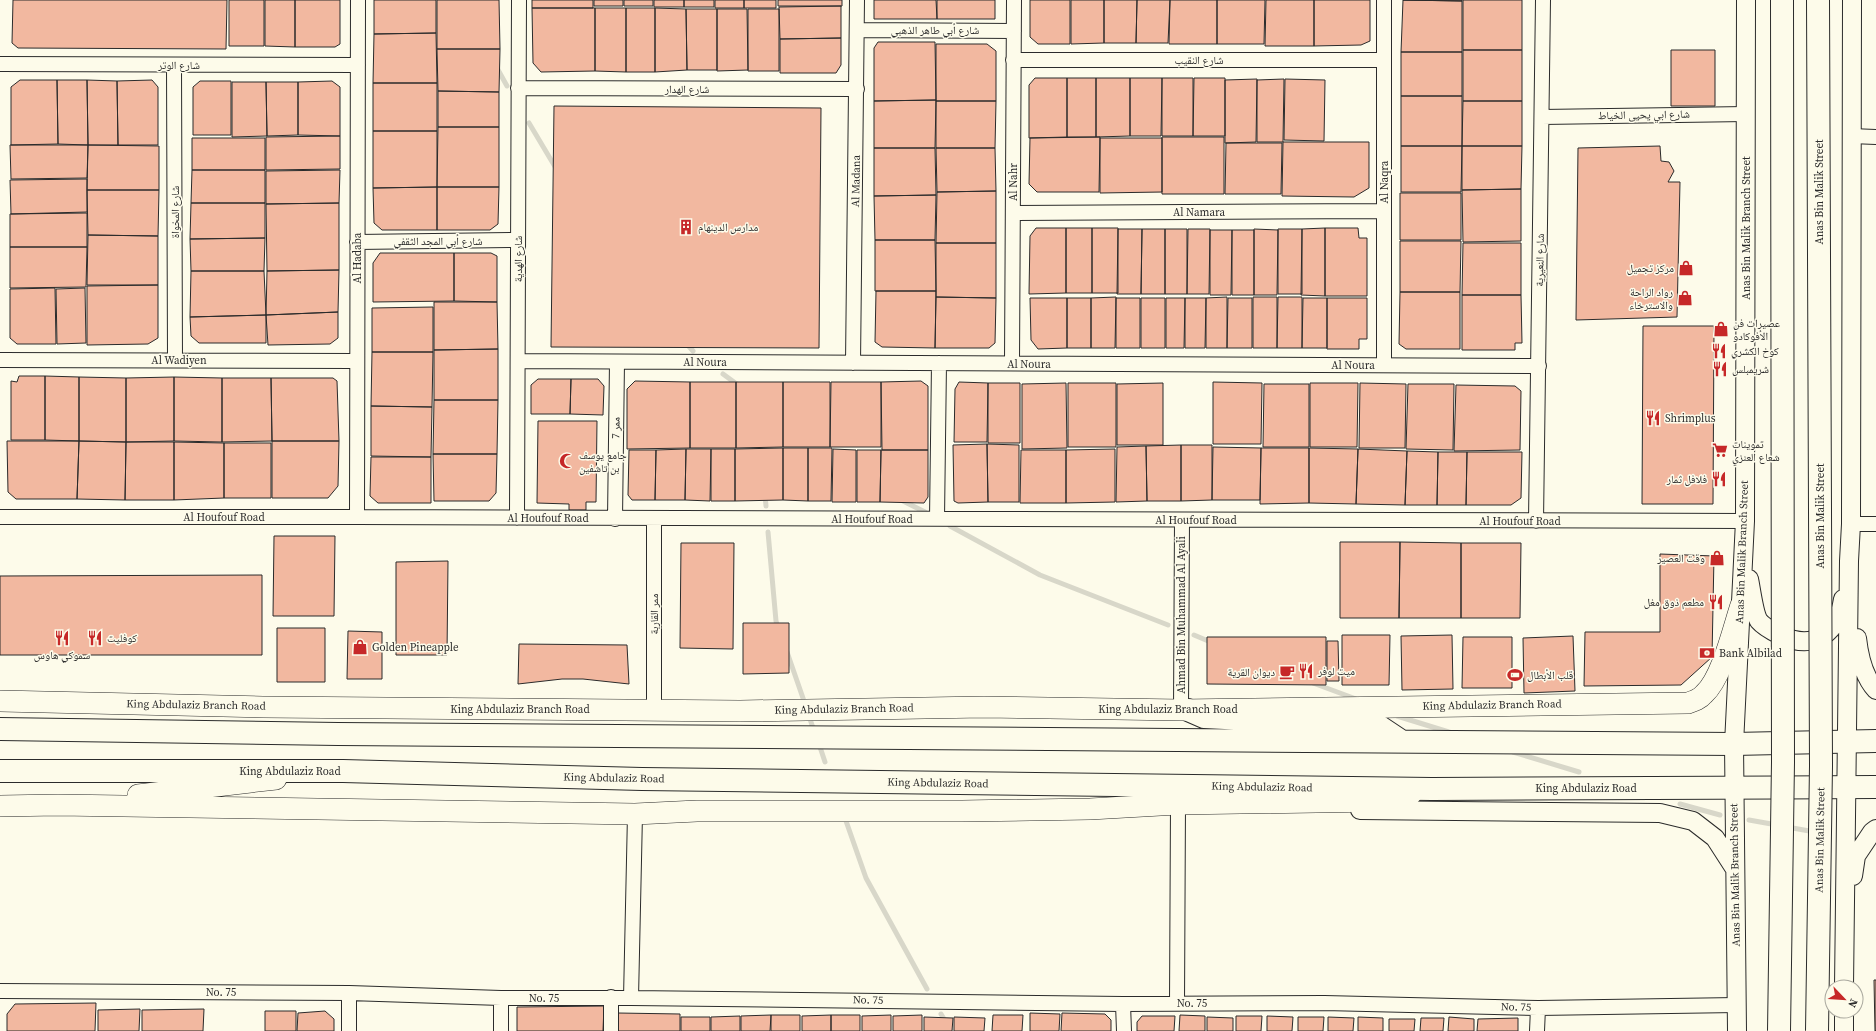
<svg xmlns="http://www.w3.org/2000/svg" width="1876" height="1031" font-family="'Source Serif 4','Noto Naskh Arabic',serif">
<rect width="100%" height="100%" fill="#fdfbea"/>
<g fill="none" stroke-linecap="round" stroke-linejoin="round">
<!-- stream -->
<path stroke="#d8d7c9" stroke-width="5" d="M497,68L507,86
M529,123L557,170
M686,343L693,351
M723,374L738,385
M765,495L766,506
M901,500L925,512
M950,526L1040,575L1168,625
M768,532L776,621L778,628
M1194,635L1213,643
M787,652L804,701
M1313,683L1356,699
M1397,716L1452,733
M810,719L813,728
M820,747L825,762
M1513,752L1579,772
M1680,804L1720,815
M1749,820L1777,825
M846,821L866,878L927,989
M1787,827L1815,832
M941,1014L951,1031"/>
</g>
<!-- building -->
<path fill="#f2b8a0" stroke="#2b2b2b" d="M13,0H227L226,49L18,48L12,43Z
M229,0H264V46H229Z
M265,0H295V47L265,46Z
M295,0H340V44L335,47H295Z
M374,0H436V33L374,34Z
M437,0H499L500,49H437Z
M532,0H593V8H532Z
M594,0H623V6H594Z
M624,0H653V6H624Z
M654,0H684V7H654Z
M684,0H714V7H684Z
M715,0H744V8H715Z
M744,0H776V8H744Z
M778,0H842V6H778Z
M874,0H936L937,19H874Z
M937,0H995V19H937Z
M1030,0H1070V44H1038L1030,37Z
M1071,0H1104V43L1071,44Z
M1104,0H1137L1136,43H1104Z
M1137,0H1170L1168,43H1136Z
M1170,0H1217V44H1169Z
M1217,0H1265L1264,44H1217Z
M1266,0H1314V46H1265Z
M1314,0H1370V41L1361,45L1314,46Z
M1403,0H1462V1Z
M1403,0L1462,1V52H1401Z
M1463,0H1522V50H1463Z
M841,6V38L780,39L779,7Z
M532,8H595V71L541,72L533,63Z
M595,8H626V72L595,71Z
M626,8H655V72H626Z
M655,8L686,9L687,70L655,72Z
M686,9H717V70H687Z
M717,9H747L748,70L717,71Z
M748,9H779V71H748Z
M436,33L437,83H373L374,34Z
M841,38V65L836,73H780V39Z
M878,42H935L936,100L874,101V48Z
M936,44H987L996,51V101H936Z
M437,49H500L499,92L438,91Z
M1463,50H1522V101H1463Z
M1671,50H1715V106H1671Z
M1401,52H1462V96H1401Z
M1035,78H1067V137L1029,138V85Z
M1067,78H1096V137H1067Z
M1096,78H1130V136L1096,137Z
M1130,78H1162L1161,136H1130Z
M1162,78H1193V136H1162Z
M1194,78H1225V136H1193Z
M1257,79L1256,142L1225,143V80Z
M1284,79L1283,142H1257V80Z
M1285,79L1325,80L1324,141L1284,140Z
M20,80H57L58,144L11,145V87Z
M57,80H87L88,145L58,144Z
M87,80L117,81L118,145H88Z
M152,80L158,87V145H118L117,81Z
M200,81H231V135H193V87Z
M332,81L340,87V136L298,135V82Z
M232,82H266L267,136L232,137Z
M266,82H298V135L267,136Z
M373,83H437V131H373Z
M438,91L499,92V127H438Z
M1401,96H1462V146H1401Z
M936,100L935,148H874V101Z
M936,101H996L995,148H936Z
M1463,101H1522V146H1462Z
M554,106L821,108L819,348L551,347Z
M438,127H499V187H437Z
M373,131H437V187L373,188Z
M340,136V169L266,170V137Z
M1100,137L1099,192H1037L1029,184L1030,138Z
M1162,137H1224V194H1162Z
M192,138H265V170H192Z
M1100,138H1162V192L1100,193Z
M1283,142H1369V188L1354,197L1282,196Z
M1226,143H1282L1281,194H1225Z
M10,145H88L87,178L11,179Z
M88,145L159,146V190H87Z
M1401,146H1462L1461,192H1401Z
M1462,146H1522L1521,189L1462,190Z
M1660,146L1661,161L1669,162L1674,171L1668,182H1680L1677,317L1576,320L1578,148Z
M874,148H935L936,195L874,196Z
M936,148H995L996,191L937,192Z
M192,170H265V203H191Z
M340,170L339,203L266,204V171Z
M87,179V212L11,214L10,180Z
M437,187H499L498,224L490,230H437Z
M437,187V230H382L374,223L373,188Z
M1521,189V241L1463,242L1462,190Z
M87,190H159L158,236L88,235Z
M996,191V243H936L937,192Z
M1400,193H1461V240H1400Z
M936,195L935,240H875L874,196Z
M191,203H265V238L190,239Z
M339,203V270L267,271L266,204Z
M87,213V247H10V214Z
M1036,228H1066V293L1029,294L1030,236Z
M1066,228H1092V293H1066Z
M1092,228H1118V293H1092Z
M1325,228V296L1301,295L1302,229Z
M1325,228H1358L1359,238H1367V296H1325Z
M1118,229H1142L1141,294H1117Z
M1142,229H1165V294H1141Z
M1165,229H1187V294H1165Z
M1188,229H1210L1209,294H1187Z
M1254,229L1278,230L1277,295H1254Z
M1278,229H1302V294H1278Z
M1210,230H1232L1231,295H1210Z
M1232,230H1254V295H1232Z
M88,235L158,236V285H87Z
M265,238L264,271H191L190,239Z
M875,240H935L936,291H875Z
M1400,241H1461L1460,292H1400Z
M936,243H996V298L936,297Z
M1463,243H1521V295H1462Z
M10,247H87L86,287L10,288Z
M380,253H454V301L373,302V263Z
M454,253H491L497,256V302L454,301Z
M339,270L338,312L266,315L267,271Z
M191,271H264L266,315L190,317Z
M158,285V338L148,344L87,345V286Z
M55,288L56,344H17L10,338V289Z
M85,288L86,343L57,344L56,289Z
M876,291H936L935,348L882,347L875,342Z
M1400,292H1460V349H1406L1399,344Z
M1462,295H1521L1522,343H1515V350H1462Z
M936,297L996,298L995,343L989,348H935Z
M1116,297L1115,348H1091V298Z
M1227,297V348H1206V298Z
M1253,297H1277V348H1253Z
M1278,297H1302V348H1277Z
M1030,298H1067V348L1038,349L1031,340Z
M1067,298H1091V348H1067Z
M1116,298H1140V348H1116Z
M1141,298H1165V348H1141Z
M1166,298H1185L1184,348H1166Z
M1185,298H1206L1205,348H1185Z
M1228,298H1252V348H1227Z
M1303,298H1327V348H1302Z
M1327,298H1367V339H1359V349H1327Z
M434,302H497L498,349L434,350Z
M433,307V352H372V308Z
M338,312V338L330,344L268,345L266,315Z
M266,315V343H199L191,336L190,317Z
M1643,326H1714L1713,504H1642Z
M498,349V400H434V350Z
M372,352H433L432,407L371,406Z
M19,376H45V440H11V381L17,382Z
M45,376L79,377V441L45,440Z
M79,377L126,378V442L79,441Z
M174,377V441L126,442V378Z
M174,377L222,378V442L174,441Z
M222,378H271L272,441L222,442Z
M271,378H333L337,381L339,441H272Z
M538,379H571L570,414H531V385Z
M571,379H598L604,386L603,415L570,414Z
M635,381L690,382V448L627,449V389Z
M921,381L928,386V450H882L881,382Z
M690,382H736V448H690Z
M736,382H783V447L736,448Z
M783,382H830V447H783Z
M831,382H881V447H830Z
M959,382L988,383L987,442H954L955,389Z
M1213,382L1262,383L1261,444H1213Z
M988,383H1020V443H988Z
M1066,383L1067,448L1022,449V384Z
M1068,383H1116V447H1068Z
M1163,383V445H1117V384Z
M1310,383H1358L1357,447H1310Z
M1360,383L1406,384L1405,448H1359Z
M1264,384H1309V447H1263Z
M1408,384H1454L1453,450L1406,449Z
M1456,385L1515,386L1521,391L1520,450L1454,451Z
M434,400H498L497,454H433Z
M371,406L432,407L431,457L371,456Z
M538,421H597L596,502H586V510H569V504L537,503Z
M7,441H79L77,499H16L8,492Z
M79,441L126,442L125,500L77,499Z
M272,441H339L338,486L328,498H272Z
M126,442H174V500H125Z
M174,442L224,443V498L174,500Z
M224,443H271V498H224Z
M987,444L988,502L958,503L954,501L953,445Z
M987,444L1019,445V502H988Z
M1181,445V501H1147L1146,446Z
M1181,445H1212V500L1181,501Z
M1146,446L1147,501L1116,502L1117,447Z
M1213,447L1261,448L1260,500H1212Z
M783,448V500L735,501V449Z
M783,448H808V501L783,500Z
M808,448H832L831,501H808Z
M1261,448H1309V503L1260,504Z
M1309,448L1358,449L1356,504L1309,503Z
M686,449L685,500H655L656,450Z
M686,449H711L710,501L685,500Z
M711,449H735V501H711Z
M833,449L856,450V502H832Z
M1115,449V502L1066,503V450Z
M1358,449L1407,451L1405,505L1356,504Z
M629,450H656L655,500H632L628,495Z
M857,450H881L880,502H857Z
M881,450H928V497L924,503L880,502Z
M1021,450H1066V503H1020Z
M1407,451L1438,452L1437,505H1405Z
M1438,452H1467L1466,505H1437Z
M1467,452H1522L1521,498L1511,505H1466Z
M433,454H497L496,493L489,501H434Z
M371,457H431V503H378L370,496Z
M274,536H335L334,616H273Z
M1340,542H1400L1399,618H1340Z
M1400,542L1461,543V618H1399Z
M681,543H734L733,649L680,648Z
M1461,543H1521L1520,618H1461Z
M1660,554L1714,556L1712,657L1681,685L1584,686L1585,632H1660Z
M448,561L447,655H396V562Z
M262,575V655H0V576Z
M743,623H789V673L743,674Z
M277,628H325V682H277Z
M348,631L382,632V679H347Z
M1342,635H1390L1389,685H1342Z
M1452,635L1453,689L1402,690L1401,636Z
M1573,636L1575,691L1524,693L1523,638Z
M1207,637H1326V685L1207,684Z
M1463,637H1512V688H1462Z
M1327,641H1338L1339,681H1327Z
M519,644L627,645L629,684L583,679H562L518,684Z
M1874,980H1876V1031H1875Z
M96,1003L95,1031H7V1014L15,1004Z
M604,1006L603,1031H517V1007Z
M140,1009L139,1031H98V1010Z
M204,1009L203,1031H142V1010Z
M265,1011H296V1031H265Z
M325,1011L334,1019V1031H297L298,1013Z
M618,1013L680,1014V1031H617Z
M1030,1013L1060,1014L1059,1031H1030Z
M1062,1013L1105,1014L1111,1020V1031H1061Z
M771,1015H800V1031H771Z
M771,1015L770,1031H741V1016Z
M831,1015H860V1031H831Z
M831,1015V1031H802V1016Z
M891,1015V1031H862V1016Z
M922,1015V1031H893V1016Z
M993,1015H1023L1022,1031H992Z
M1180,1015L1205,1016V1031H1179Z
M740,1016V1031H711V1017Z
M1142,1016H1175L1174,1031H1137V1022Z
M1236,1016H1262L1261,1031H1236Z
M1267,1016L1293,1017L1292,1031H1267Z
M681,1017H710V1031H681Z
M924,1017L953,1018L952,1031H924Z
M954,1017L985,1018L984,1031H954Z
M1207,1017L1233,1018V1031H1207Z
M1298,1017H1324L1323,1031H1298Z
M1328,1017L1354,1018L1353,1031H1328Z
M1358,1017L1383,1018V1031H1358Z
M1449,1017L1474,1019V1031H1448Z
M1421,1018H1444L1443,1031H1420Z
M1518,1018V1031H1477L1478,1019Z
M1389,1019H1415L1414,1031H1389Z"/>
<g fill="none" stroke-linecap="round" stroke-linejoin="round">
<!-- minor casing -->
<g stroke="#2b2b2b" stroke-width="16">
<path id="minor" d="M1384,0V365
M857,30L1014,31
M1013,60H1384
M0,64L358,65
M174,65L175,360
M518,88L857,89
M1542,117L1746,114
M1851,136L1876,137
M1013,213L1384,211
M357,242L518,240
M0,360L357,361
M519,361L1539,366
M853,363L857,0
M1012,363L1014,0
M0,517H357L1745,521
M357,517L358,0
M517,518L519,0
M615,519L617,362
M937,519L939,363
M1536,521L1543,0
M1851,524H1876
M654,710V519
M1181,710L1182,520
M0,991L349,993L501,998H631L1123,1004L1324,1003L1538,1008L1737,1005
M631,998L635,814
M1177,1003L1178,804
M1123,1004L1124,1031
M349,1031V993
M501,1031V998
M611,1031V997
M1537,1031L1538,1008"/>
</g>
<!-- tertiary casing -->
<g stroke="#2b2b2b" stroke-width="20">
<path id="tertiary" d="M1749,579C1751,588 1754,614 1759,621C1765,628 1774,632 1782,636C1816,651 1838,632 1843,599
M1857,638C1859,656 1863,676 1876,690
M1360,810L1660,813L1693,821L1715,838L1735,869
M1853,876L1856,856L1872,832L1876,829
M1844,987L1849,561L1851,524L1852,0
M1737,1031L1734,744L1745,521L1746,0
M1844,1031V1011"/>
</g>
<!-- secondary casing -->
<g stroke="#2b2b2b" stroke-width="22">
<path id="secondary" d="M0,701L263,707L740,711L984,707L1181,710L1688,703C1694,701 1700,699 1704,694C1722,678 1733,629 1741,605
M138,795L276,779
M0,806L58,805L635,814L697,811H962L1090,809L1178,804L1379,801L1412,793"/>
</g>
<!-- primary casing -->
<g stroke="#2b2b2b" stroke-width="24">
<path id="primary" d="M1188,710L1204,717L1377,725L1401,741
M0,729L338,734L1734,744L1876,741
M0,771H343L642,779L1432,789L1876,787"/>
</g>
<!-- minor -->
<use href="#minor" stroke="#fdfbea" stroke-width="14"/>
<!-- tertiary -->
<use href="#tertiary" stroke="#fdfbea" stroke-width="18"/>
<!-- secondary -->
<use href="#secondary" stroke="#fdfbea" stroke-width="21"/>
<!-- primary -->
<use href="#primary" stroke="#fdfbea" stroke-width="22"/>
<!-- primary-bridge casing -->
<g stroke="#2b2b2b" stroke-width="24" stroke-linecap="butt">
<path id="primary-bridge" d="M1779,1031L1783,762L1782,0
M1817,1031L1821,766L1818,0"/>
</g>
<!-- primary-bridge -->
<use href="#primary-bridge" stroke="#fdfbea" stroke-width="22"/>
</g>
<!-- icons -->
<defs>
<g id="building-bare" transform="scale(1.2)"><path d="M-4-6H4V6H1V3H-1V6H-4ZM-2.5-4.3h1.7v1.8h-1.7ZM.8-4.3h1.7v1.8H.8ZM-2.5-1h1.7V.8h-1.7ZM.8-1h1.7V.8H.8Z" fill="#c62828" stroke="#fdfbea" stroke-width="2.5" paint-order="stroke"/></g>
<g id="shop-bare" transform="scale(1.2)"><path d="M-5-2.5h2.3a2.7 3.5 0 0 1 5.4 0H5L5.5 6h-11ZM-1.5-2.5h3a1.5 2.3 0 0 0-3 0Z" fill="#c62828" stroke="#fdfbea" stroke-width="2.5" paint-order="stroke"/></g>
<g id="restaurant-bare" transform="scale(1.2)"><path d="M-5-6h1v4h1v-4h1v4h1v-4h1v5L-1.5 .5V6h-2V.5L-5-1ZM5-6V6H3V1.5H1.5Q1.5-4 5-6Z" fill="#c62828" stroke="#fdfbea" stroke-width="2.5" paint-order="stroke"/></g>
<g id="supermarket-bare" transform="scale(1.2)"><path d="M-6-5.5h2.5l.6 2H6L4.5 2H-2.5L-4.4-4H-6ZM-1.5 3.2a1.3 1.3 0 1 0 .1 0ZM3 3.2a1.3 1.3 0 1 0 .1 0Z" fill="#c62828" stroke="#fdfbea" stroke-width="2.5" paint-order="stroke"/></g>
<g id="mosque-bare" transform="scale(1.2)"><path d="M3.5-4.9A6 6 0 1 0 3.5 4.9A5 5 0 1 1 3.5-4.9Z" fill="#c62828" stroke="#fdfbea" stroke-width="2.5" paint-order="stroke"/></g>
<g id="bank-bare" transform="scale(1.2)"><path d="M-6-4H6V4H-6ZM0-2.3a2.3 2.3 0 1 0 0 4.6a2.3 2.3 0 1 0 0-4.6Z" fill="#c62828" stroke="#fdfbea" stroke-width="2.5" paint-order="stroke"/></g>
<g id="cafe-bare" transform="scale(1.2)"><path d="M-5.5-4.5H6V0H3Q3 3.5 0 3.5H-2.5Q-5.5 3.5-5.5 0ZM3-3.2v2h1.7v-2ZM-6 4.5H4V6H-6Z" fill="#c62828" stroke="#fdfbea" stroke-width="2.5" paint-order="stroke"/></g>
<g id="stadium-bare" transform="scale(1.2)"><path d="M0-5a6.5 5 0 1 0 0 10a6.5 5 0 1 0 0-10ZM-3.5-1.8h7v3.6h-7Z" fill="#c62828" stroke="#fdfbea" stroke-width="2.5" paint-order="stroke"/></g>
</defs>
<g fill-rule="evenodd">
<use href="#building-bare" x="686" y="227"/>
<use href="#shop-bare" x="1686" y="268"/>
<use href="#shop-bare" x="1685" y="298"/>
<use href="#shop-bare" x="1721" y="329"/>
<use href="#restaurant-bare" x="1719" y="351"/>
<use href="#restaurant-bare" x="1720" y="369"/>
<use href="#restaurant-bare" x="1653" y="418"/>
<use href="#supermarket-bare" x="1720" y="450"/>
<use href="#mosque-bare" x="567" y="461"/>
<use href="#restaurant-bare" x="1719" y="479"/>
<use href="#shop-bare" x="1717" y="558"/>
<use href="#restaurant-bare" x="1716" y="602"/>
<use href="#restaurant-bare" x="62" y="638"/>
<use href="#restaurant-bare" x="95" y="638"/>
<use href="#shop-bare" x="360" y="647"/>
<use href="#bank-bare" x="1707" y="653"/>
<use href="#restaurant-bare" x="1306" y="671"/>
<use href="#cafe-bare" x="1287" y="672"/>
<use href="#stadium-bare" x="1515" y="675"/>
</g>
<g text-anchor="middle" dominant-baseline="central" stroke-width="3" stroke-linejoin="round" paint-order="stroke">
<!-- street labels -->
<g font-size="11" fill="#2b2b2b" stroke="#fdfbea">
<text x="935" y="30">شارع أبي طاهر الذهبي</text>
<text x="1199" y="60">شارع النقيب</text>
<text x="179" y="65">شارع الوتر</text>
<text x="687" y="89">شارع الهدار</text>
<text transform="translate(1644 115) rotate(-1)">شارع ابي يحيى الخياط</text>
<text transform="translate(856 181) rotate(-89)">Al Madana</text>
<text transform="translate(1013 182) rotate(-90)">Al Nahr</text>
<text transform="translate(1384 182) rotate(-90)">Al Naqra</text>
<text transform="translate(1819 192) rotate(-90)">Anas Bin Malik Street</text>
<text transform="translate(175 212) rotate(-90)">شارع المخواة</text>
<text x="1199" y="212">Al Namara</text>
<text transform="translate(1746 228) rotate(-90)">Anas Bin Malik Branch Street</text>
<text x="438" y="241">شارع أبي المجد الثقفي</text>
<text transform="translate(357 258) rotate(-90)">Al Hadaba</text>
<text transform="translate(518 259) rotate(-90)">شارع الهدية</text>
<text transform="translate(1540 260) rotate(-89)">شارع النعيرية</text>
<text x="179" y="360">Al Wadiyen</text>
<text x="705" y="362">Al Noura</text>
<text x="1029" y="364">Al Noura</text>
<text x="1353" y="365">Al Noura</text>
<text transform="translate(616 428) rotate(-89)">ممر 7</text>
<text transform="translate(1820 516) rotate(-90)">Anas Bin Malik Street</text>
<text x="224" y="517">Al Houfouf Road</text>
<text x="548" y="518">Al Houfouf Road</text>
<text x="872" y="519">Al Houfouf Road</text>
<text x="1196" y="520">Al Houfouf Road</text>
<text x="1520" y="521">Al Houfouf Road</text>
<text transform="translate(1742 552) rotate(-88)">Anas Bin Malik Branch Street</text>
<text transform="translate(654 614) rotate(-90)">ممر القاربة</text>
<text transform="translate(1181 615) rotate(-90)">Ahmad Bin Muhammad Al Ayali</text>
<text transform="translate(196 705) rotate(1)">King Abdulaziz Branch Road</text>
<text transform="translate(1492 705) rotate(-1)">King Abdulaziz Branch Road</text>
<text x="520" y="709">King Abdulaziz Branch Road</text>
<text transform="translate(844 709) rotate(-1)">King Abdulaziz Branch Road</text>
<text x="1168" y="709">King Abdulaziz Branch Road</text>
<text x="290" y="771">King Abdulaziz Road</text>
<text transform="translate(614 778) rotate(1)">King Abdulaziz Road</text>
<text transform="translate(938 783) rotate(1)">King Abdulaziz Road</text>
<text transform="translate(1262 787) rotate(1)">King Abdulaziz Road</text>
<text x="1586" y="788">King Abdulaziz Road</text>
<text transform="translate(1820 840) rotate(-89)">Anas Bin Malik Street</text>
<text transform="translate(1735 875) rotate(-91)">Anas Bin Malik Branch Street</text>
<text x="221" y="992">No. 75</text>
<text x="544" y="998">No. 75</text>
<text transform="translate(868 1000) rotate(1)">No. 75</text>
<text x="1192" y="1003">No. 75</text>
<text transform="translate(1516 1007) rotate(1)">No. 75</text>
</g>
<!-- poi labels -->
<g font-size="11" fill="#2b2b2b" stroke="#fdfbea" text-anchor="start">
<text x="698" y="227">مدارس الدينهام</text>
<text x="1674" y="268" text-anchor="end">مركز تجميل</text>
<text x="1673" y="292" text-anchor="end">رواد الراحة<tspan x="1673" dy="13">والاسترخاء</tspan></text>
<text x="1733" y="323">عصيرات فن<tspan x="1733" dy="13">الأفوكادو</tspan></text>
<text x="1731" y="351">كوخ الكشري</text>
<text x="1732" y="369">شريمبلس</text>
<text x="1665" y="418">Shrimplus</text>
<text x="1732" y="444">تموينات<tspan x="1732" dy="13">شعاع العنزي</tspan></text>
<text x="579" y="455">جامع يوسف<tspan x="579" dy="13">بن تاشفين</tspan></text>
<text x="1707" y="479" text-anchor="end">فلافل ثمار</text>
<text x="1705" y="558" text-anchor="end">وقت العصير</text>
<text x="1704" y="602" text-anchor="end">مطعم ذوق مغل</text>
<text x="107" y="638">كوفليت</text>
<text x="372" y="647">Golden Pineapple</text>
<text x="1719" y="653">Bank Albilad</text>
<text x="62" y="655" text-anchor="middle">سموكي هاوس</text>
<text x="1318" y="671">ميت لوفر</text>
<text x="1275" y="672" text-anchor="end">ديوان القرية</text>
<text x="1527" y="675">قلب الأبطال</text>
</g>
</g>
<!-- north arrow -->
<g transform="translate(1844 999) rotate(115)"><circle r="19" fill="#fdfbea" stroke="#a9a89e"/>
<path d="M0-3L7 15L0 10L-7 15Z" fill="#c62828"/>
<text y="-6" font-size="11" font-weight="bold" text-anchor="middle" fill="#2b2b2b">N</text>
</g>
</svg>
